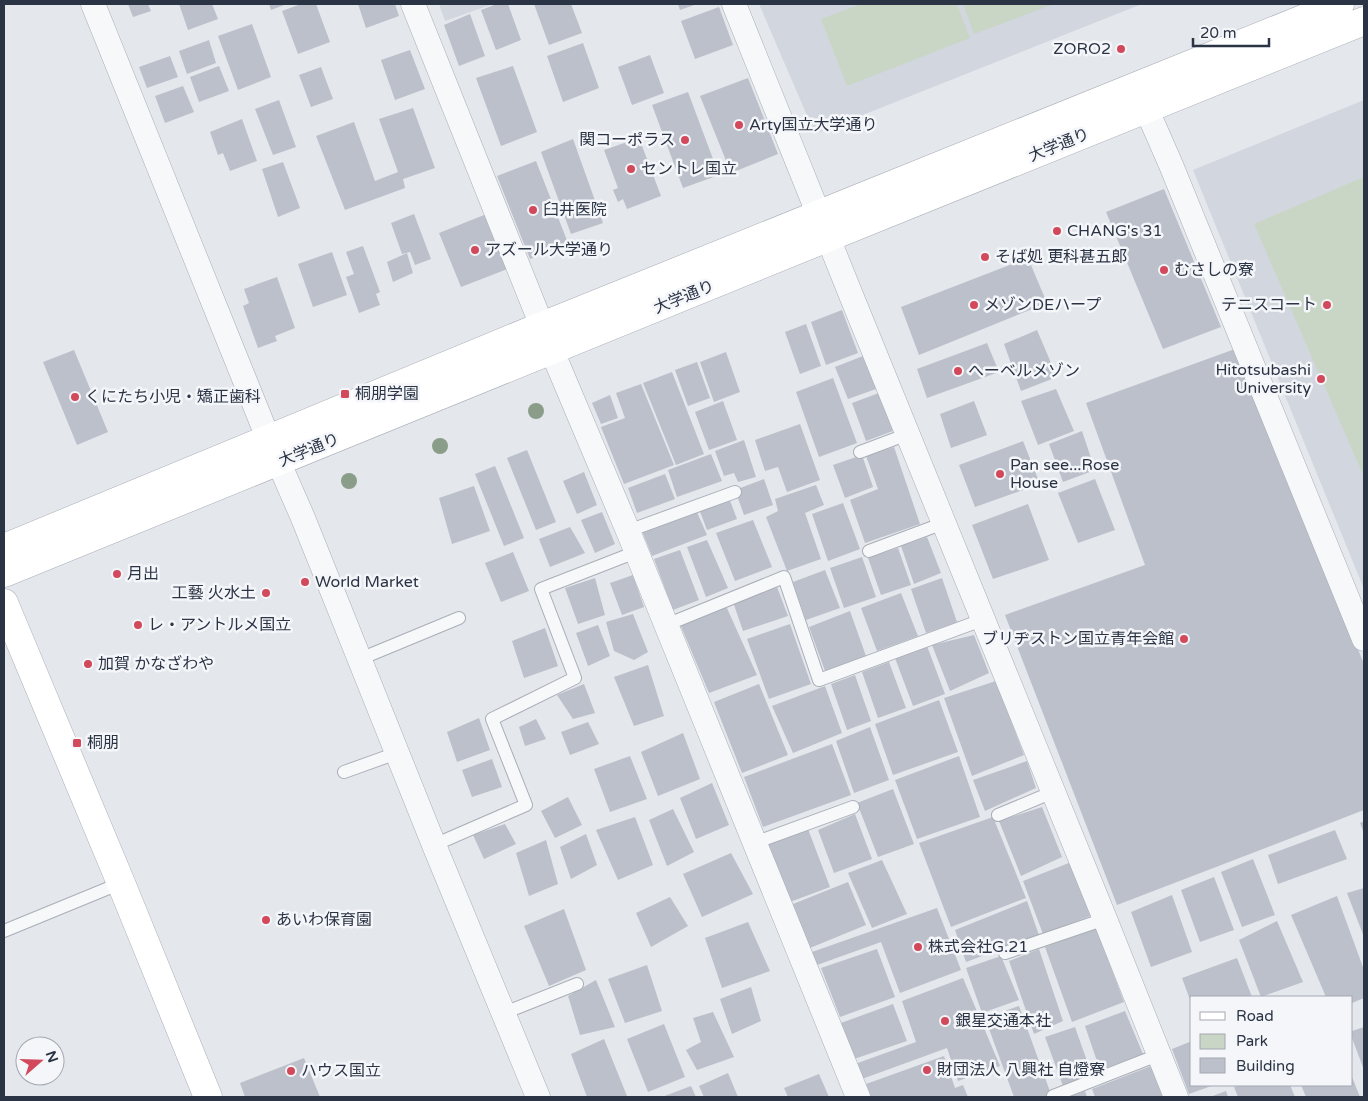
<svg xmlns="http://www.w3.org/2000/svg" width="1368" height="1101" font-family="'Varela Round','Noto Sans JP',sans-serif">
<rect width="100%" height="100%" fill="#e4e7ec"/>
<!-- built -->
<path fill="#d2d6de" d="M439,4H493L445,21Z
M759,4H1142L815,134Z
M1364,100V589L1193,170Z"/>
<!-- green -->
<path fill="#c9d6c5" d="M861,4H957L970,38L847,86L821,19Z
M963,4H1054L974,34Z
M1364,177V176V477L1254,224Z"/>
<!-- building -->
<path fill="#bbc0ca" d="M128,4H148L151,11L133,17Z
M179,4H212L218,19L188,30Z
M269,4H287L271,10Z
M301,4H316L330,42L298,54L282,11Z
M358,4H395L399,16L366,28Z
M497,4H508L521,40L496,50L481,10Z
M534,4H571L582,33L549,45Z
M678,4H697L680,10Z
M719,7L733,45L695,59L681,21Z
M470,14L485,56L459,66L444,25Z
M252,24L271,77L238,90L218,36Z
M209,40L216,63L187,74L179,51Z
M583,43L599,88L563,102L547,56Z
M410,50L425,89L395,100L381,60Z
M650,55L664,93L632,105L618,67Z
M170,56L178,77L147,88L139,67Z
M219,66L229,91L199,102L190,77Z
M513,66L537,132L501,146L476,78Z
M321,67L333,99L311,107L299,75Z
M748,78L778,154L731,173L700,96Z
M183,86L194,112L165,123L155,96Z
M688,92L719,175L683,188L652,105Z
M279,100L296,147L273,155L255,109Z
M413,108L435,168L403,179L405,188L345,210L316,136L354,122L375,181L398,172L379,119Z
M242,119L257,161L230,171L223,153L218,155L210,132Z
M639,138L661,196L627,209L623,199L618,202L613,190L618,188L604,150Z
M573,139L603,223L571,234L541,152Z
M536,161L568,243L530,259L497,176Z
M283,162L300,208L278,217L262,169Z
M1164,189L1221,327L1163,349L1106,212Z
M489,213L510,268L461,287L439,233Z
M414,214L431,259L415,265L410,252L402,254L391,223Z
M363,246L380,292L376,294L380,305L359,313L346,277L354,274L346,252Z
M332,252L347,295L313,307L298,264Z
M407,253L413,273L393,282L387,262Z
M1028,258L1047,303L919,355L901,307Z
M277,277L295,328L275,336L277,341L258,348L243,306L249,303L244,289Z
M842,310L858,353L826,365L811,322Z
M806,324L821,366L800,374L785,332Z
M1037,330L1057,377L1021,391L1004,344Z
M987,343L999,372L927,398L917,369Z
M1235,349L1364,664V810L1117,905L1005,615L1145,565L1086,403Z
M74,350L108,432L77,445L43,362Z
M726,352L740,392L714,402L700,362Z
M863,356L876,389L848,399L835,367Z
M697,362L710,398L688,406L675,370Z
M672,372L704,454L676,465L643,383Z
M833,378L857,443L819,457L796,392Z
M641,384L674,465L624,484L601,427L625,418L616,393Z
M1056,389L1074,431L1038,445L1021,401Z
M879,393L893,431L866,441L852,403Z
M610,395L618,418L601,424L592,403Z
M723,401L737,440L709,450L695,412Z
M974,401L987,435L951,448L940,414Z
M800,424L820,480L787,492L778,467L765,471L755,440Z
M1082,431L1095,470L1063,482L1049,444Z
M744,440L756,477L738,482L734,473L724,476L715,451Z
M1023,441L1040,484L975,507L959,465Z
M894,447L920,524L865,543L850,500L878,489L866,456Z
M527,450L556,522L536,530L507,458Z
M711,454L722,481L677,497L668,470Z
M862,455L873,487L845,498L833,465Z
M495,466L524,538L504,546L475,474Z
M584,472L597,505L577,514L563,481Z
M665,474L675,499L637,513L628,488Z
M764,479L773,505L744,515L735,490Z
M1095,479L1115,530L1078,543L1058,493Z
M816,485L824,505L805,513L821,559L787,571L766,517L778,511L775,499Z
M474,486L490,531L452,544L439,498Z
M729,498L737,519L707,530L699,509Z
M843,503L860,549L828,561L812,514Z
M1028,504L1049,560L993,579L972,525Z
M696,510L707,535L652,556L642,531Z
M602,512L615,544L595,553L581,520Z
M753,520L772,567L735,581L716,533Z
M570,527L585,553L550,567L539,539Z
M927,537L941,573L914,584L901,546Z
M707,540L728,588L706,597L687,547Z
M898,548L911,585L881,595L868,558Z
M680,550L699,600L673,610L654,559Z
M513,552L529,591L501,602L485,563Z
M862,557L876,597L844,608L830,568Z
M825,570L840,608L806,620L793,582Z
M633,575L644,607L622,615L610,583Z
M595,578L605,615L578,624L565,588Z
M942,578L957,622L926,633L911,589Z
M777,587L788,616L743,631L733,602Z
M901,593L918,636L877,651L861,608Z
M726,606L757,675L709,693L680,624Z
M850,611L866,656L825,671L809,627Z
M633,614L648,652L634,660L614,651L606,622Z
M790,624L811,684L769,699L747,639Z
M598,625L610,656L588,666L576,633Z
M545,628L558,666L524,678L512,641Z
M974,635L989,673L950,691L932,645Z
M927,646L945,694L913,706L895,658Z
M889,662L906,708L878,718L862,672Z
M648,665L664,716L634,726L614,677Z
M855,675L871,721L847,730L831,684Z
M996,681L1024,755L972,776L944,698Z
M584,684L595,713L573,719L557,695Z
M759,684L788,755L742,773L714,702Z
M825,686L842,733L793,753L772,706Z
M939,700L958,752L893,775L875,724Z
M479,718L490,750L457,762L447,732Z
M536,719L546,739L525,746L519,727Z
M588,722L599,744L570,755L561,732Z
M870,727L889,780L854,793L836,741Z
M683,733L700,779L658,796L641,752Z
M832,744L851,795L763,827L744,777Z
M630,756L647,799L610,812L594,769Z
M959,756L980,817L917,839L895,780Z
M492,759L502,787L472,797L462,770Z
M1027,761L1036,788L985,811L973,780Z
M712,783L729,825L696,839L680,798Z
M893,789L914,844L878,857L857,803Z
M568,797L582,825L555,838L541,811Z
M1042,807L1062,857L1021,876L999,821Z
M673,809L694,852L667,866L649,820Z
M855,814L872,859L834,873L818,830Z
M635,817L653,865L618,880L596,830Z
M993,817L1026,898L951,927L919,843Z
M1364,821V833L1360,823Z
M505,824L516,844L484,859L473,835Z
M808,829L830,887L790,902L768,844Z
M1335,830L1347,859L1278,884L1268,855Z
M586,834L597,865L571,879L560,847Z
M546,840L558,884L529,896L516,853Z
M731,853L753,894L702,917L683,874Z
M1253,859L1275,915L1242,927L1221,872Z
M882,860L907,914L872,928L848,873Z
M1074,861L1093,915L1043,934L1023,881Z
M1214,877L1234,930L1200,942L1181,890Z
M848,882L866,925L810,948L793,904Z
M1364,888V937L1347,893Z
M1172,895L1192,952L1151,967L1131,912Z
M1337,896L1364,970V998L1352,1003V997H1326L1291,915Z
M670,897L688,926L651,947L636,913Z
M1027,901L1039,935L966,962L955,930Z
M937,908L961,970L900,993L881,942L817,965L812,952Z
M564,909L586,970L549,986L524,926Z
M1277,921L1303,982L1261,997L1239,940Z
M748,922L770,971L722,988L705,938Z
M1096,928L1124,1002L1072,1022L1045,947Z
M877,949L895,997L840,1017L821,968Z
M1039,949L1063,1021L1034,1034L1009,961Z
M1001,956L1019,1000L982,1013L966,968Z
M1237,958L1252,997H1192V1005L1182,978Z
M647,965L662,1011L625,1023L608,979Z
M963,978L1000,1066L958,1081L947,1048L862,1079L855,1064L916,1042L902,1001Z
M596,980L615,1027L580,1035L568,996Z
M751,987L761,1021L732,1034L720,999Z
M893,1004L907,1041L854,1059L841,1023Z
M1019,1006L1052,1097H1014L985,1018Z
M1125,1011L1143,1054L1100,1070L1085,1026Z
M713,1012L734,1057L697,1070L686,1050L701,1042L693,1018Z
M664,1024L685,1077L648,1092L627,1039Z
M1075,1027L1092,1075L1063,1086L1045,1037Z
M1364,1027V1070L1352,1038V1031Z
M604,1039L627,1096L624,1097H587L571,1054Z
M1192,1041V1085H1214L1189,1094L1172,1049Z
M944,1056L955,1088L963,1085L968,1097H871L866,1084Z
M304,1058L320,1097H245L240,1083Z
M1151,1066L1163,1097H1095L1092,1089Z
M728,1073L738,1097H704L699,1086Z
M819,1074L829,1097H788L784,1088Z
M1352,1077L1360,1097H1306L1301,1085H1352Z
M1240,1085H1290L1295,1097H1238L1234,1087Z
M691,1086L696,1097H662Z
M1085,1091L1087,1097H1069Z
M1226,1091L1228,1097H1210Z"/>
<g fill="none" stroke-linecap="round" stroke-linejoin="round">
<!-- lane casing -->
<g stroke="#a9aeb7" stroke-width="14">
<path id="lane" d="M860,452L908,434
M628,531L735,492
M869,551L944,523
M666,625L784,577L819,680L982,620
M360,659L459,618
M344,772L397,753
M998,815L1053,792
M754,843L853,807
M434,845L526,805L492,719L575,678L541,589L636,552
M4,931L121,883
M1005,953L1105,919
M504,1013L577,984
M1053,1096L1158,1055"/>
</g>
<!-- street casing -->
<g stroke="#a9aeb7" stroke-width="25">
<path id="street" d="M93,4L268,438L303,518L434,845L538,1097
M413,4L552,351L628,531L858,1097
M734,4L851,295L1105,919L1176,1097
M1139,92L1171,165L1364,639"/>
</g>
<!-- secondary casing -->
<g stroke="#a9aeb7" stroke-width="29">
<path id="secondary" d="M4,548L542,326L1340,4
M4,573L849,229L1364,21
M4,603L121,883L208,1097"/>
</g>
<!-- lane -->
<use href="#lane" stroke="#f7f8fa" stroke-width="12"/>
<!-- street -->
<use href="#street" stroke="#f7f8fa" stroke-width="24"/>
<!-- secondary -->
<use href="#secondary" stroke="#fff" stroke-width="28"/>
</g>
<!-- trees -->
<g fill="#899d89">
<circle cx="536" cy="411" r="8"/>
<circle cx="440" cy="446" r="8"/>
<circle cx="349" cy="481" r="8"/>
</g>
<!-- markers -->
<g fill="#d1495b" stroke="#f4f6f9" stroke-width="2">
<circle cx="1121" cy="49" r="5"/>
<circle cx="739" cy="125" r="5"/>
<circle cx="685" cy="140" r="5"/>
<circle cx="631" cy="169" r="5"/>
<circle cx="533" cy="210" r="5"/>
<circle cx="1057" cy="231" r="5"/>
<circle cx="475" cy="250" r="5"/>
<circle cx="985" cy="257" r="5"/>
<circle cx="1164" cy="270" r="5"/>
<circle cx="974" cy="305" r="5"/>
<circle cx="1327" cy="305" r="5"/>
<circle cx="958" cy="371" r="5"/>
<circle cx="1321" cy="379" r="5"/>
<rect x="340" y="389" width="10" height="10" rx="2.5"/>
<circle cx="75" cy="397" r="5"/>
<circle cx="1000" cy="474" r="5"/>
<circle cx="117" cy="574" r="5"/>
<circle cx="305" cy="582" r="5"/>
<circle cx="266" cy="593" r="5"/>
<circle cx="138" cy="625" r="5"/>
<circle cx="1184" cy="639" r="5"/>
<circle cx="88" cy="664" r="5"/>
<rect x="72" y="738" width="10" height="10" rx="2.5"/>
<circle cx="266" cy="920" r="5"/>
<circle cx="918" cy="947" r="5"/>
<circle cx="945" cy="1021" r="5"/>
<circle cx="927" cy="1070" r="5"/>
<circle cx="291" cy="1071" r="5"/>
</g>
<g text-anchor="middle" dominant-baseline="central" stroke-width="5" stroke-linejoin="round" paint-order="stroke">
<!-- poi labels -->
<g font-size="16" fill="#2b3445" stroke="#f4f6f9" text-anchor="start">
<text x="1111" y="49" text-anchor="end">ZORO2</text>
<text x="749" y="125">Arty国立大学通り</text>
<text x="675" y="140" text-anchor="end">関コーポラス</text>
<text x="641" y="169">セントレ国立</text>
<text x="543" y="210">臼井医院</text>
<text x="1067" y="231">CHANG's 31</text>
<text x="485" y="250">アズール大学通り</text>
<text x="995" y="257">そば処 更科甚五郎</text>
<text x="1174" y="270">むさしの寮</text>
<text x="984" y="305">メゾンDEハープ</text>
<text x="1317" y="305" text-anchor="end">テニスコート</text>
<text x="1311" y="370" text-anchor="end">Hitotsubashi<tspan x="1311" dy="18">University</tspan></text>
<text x="968" y="371">へーベルメゾン</text>
<text x="355" y="394">桐朋学園</text>
<text x="85" y="397">くにたち小児・矯正歯科</text>
<text x="1010" y="465">Pan see...Rose<tspan x="1010" dy="18">House</tspan></text>
<text x="127" y="574">月出</text>
<text x="315" y="582">World Market</text>
<text x="256" y="593" text-anchor="end">工藝 火水土</text>
<text x="148" y="625">レ・アントルメ国立</text>
<text x="1174" y="639" text-anchor="end">ブリヂストン国立青年会館</text>
<text x="98" y="664">加賀 かなざわや</text>
<text x="87" y="743">桐朋</text>
<text x="276" y="920">あいわ保育園</text>
<text x="928" y="947">株式会社G.21</text>
<text x="955" y="1021">銀星交通本社</text>
<text x="937" y="1070">財団法人 八興社 自燈寮</text>
<text x="301" y="1071">ハウス国立</text>
</g>
<!-- street labels -->
<g font-size="16" fill="#2b3445" stroke="#f4f6f9">
<text transform="translate(1059 145) rotate(-22)">大学通り</text>
<text transform="translate(684 297) rotate(-22)">大学通り</text>
<text transform="translate(309 450) rotate(-22)">大学通り</text>
</g>
</g>
<!-- border -->
<rect width="1368" height="1101" fill="none" stroke="#2b3445" stroke-width="10"/>
<!-- legend -->
<rect x="1190" y="996" width="162" height="90" fill="#f4f6f9" stroke="#a4a8b1"/>
<rect x="1200" y="1012" width="25" height="8" fill="#ffffff" stroke="#a4a8b1"/>
<text x="1236" y="1021" font-size="15" fill="#2b3445">Road</text>
<rect x="1200" y="1034" width="25" height="15" fill="#c9d6c5" stroke="#a4a8b1"/>
<text x="1236" y="1046" font-size="15" fill="#2b3445">Park</text>
<rect x="1200" y="1058" width="25" height="15" fill="#bbc0ca" stroke="#a4a8b1"/>
<text x="1236" y="1071" font-size="15" fill="#2b3445">Building</text>
<!-- north arrow -->
<g transform="translate(40 1061) rotate(70)"><circle r="24" fill="#f4f6f9" stroke="#a4a8b1"/>
<path d="M0-4L9 19L0 12L-9 19Z" fill="#d1495b"/>
<text y="-8" font-size="14" font-weight="bold" text-anchor="middle" fill="#2b3445">N</text>
</g>
<!-- scale -->
<path d="M1193 38v8h76v-8" fill="none" stroke="#2b3445" stroke-width="2.5"/>
<text x="1200" y="38" font-size="15" fill="#2b3445" stroke="#f4f6f9" stroke-width="4" paint-order="stroke">20 m</text>
</svg>
